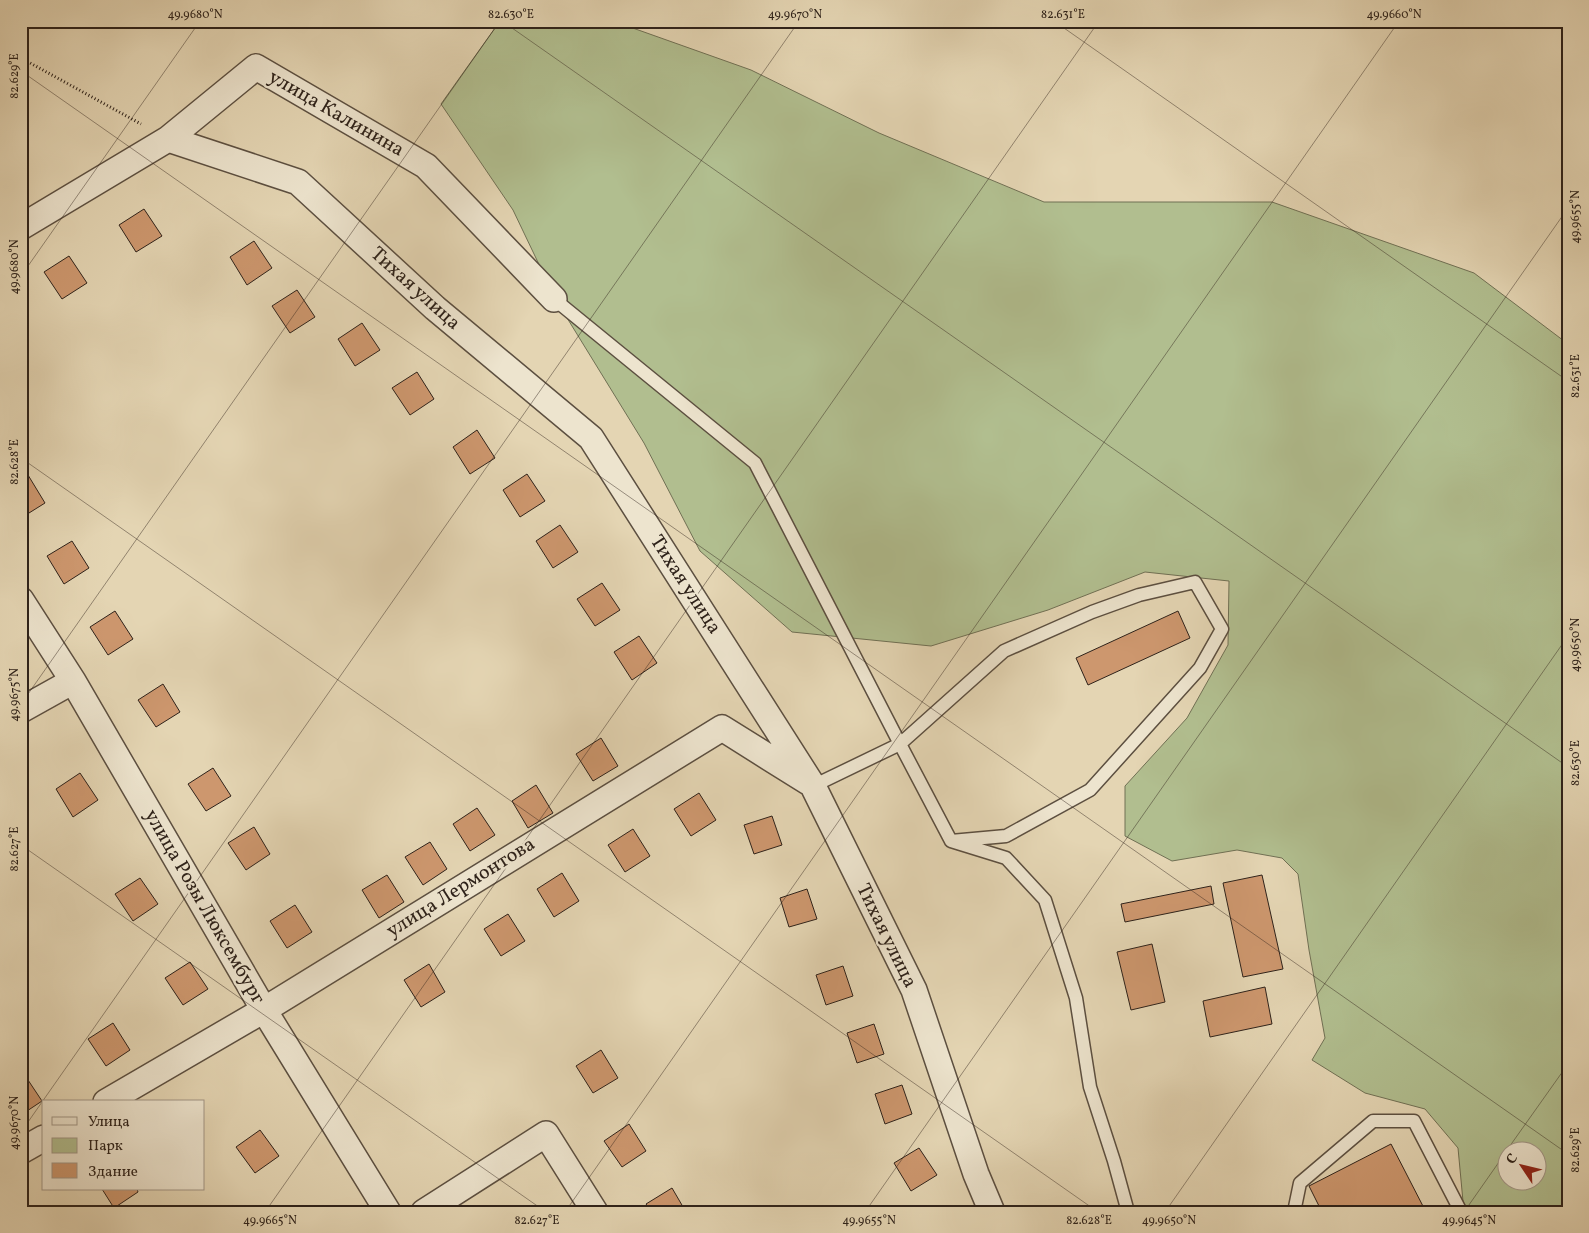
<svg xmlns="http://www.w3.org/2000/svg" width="1589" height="1233" font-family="Vollkorn,serif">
<rect width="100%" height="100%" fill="#e4d5b3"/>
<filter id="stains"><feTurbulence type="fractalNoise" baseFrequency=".004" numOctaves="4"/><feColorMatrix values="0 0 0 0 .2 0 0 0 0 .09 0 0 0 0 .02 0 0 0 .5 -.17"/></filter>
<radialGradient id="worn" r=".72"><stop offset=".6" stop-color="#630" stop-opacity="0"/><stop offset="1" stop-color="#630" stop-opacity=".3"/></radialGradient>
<!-- green -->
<path fill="#b1be8f" stroke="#707054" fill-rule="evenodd" d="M500,21H613L751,70L879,133L1044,202H1272L1474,273L1568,344V1212H1464L1458,1148L1425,1109L1365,1093L1312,1060L1325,1038L1309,950L1298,874L1282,858L1237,850L1172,861L1125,836V786L1187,718L1228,645L1229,581L1145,572L1048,610L931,646L792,632L700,551L644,443L556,300L513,210L441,104ZM1506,1150H1536V1180H1506Z"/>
<!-- building -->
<path fill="#cd976e" stroke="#2e221a" d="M144,209L162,236L136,252L119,225Z
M254,241L272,268L247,285L230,257Z
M69,256L87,283L62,299L44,272Z
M297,290L315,317L290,333L272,306Z
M362,323L380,350L355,366L338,339Z
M417,372L434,399L410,415L392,388Z
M477,430L495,458L470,474L453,447Z
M527,474L545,501L520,517L503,490Z
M28,475L45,503L21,518V479Z
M560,525L578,552L553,568L536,541Z
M72,541L89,568L64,584L47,556Z
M602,583L620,610L595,626L577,599Z
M115,611L133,639L108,655L90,627Z
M1178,611L1190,638L1088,685L1076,658Z
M639,636L657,663L632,680L614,652Z
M163,684L180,712L156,727L138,700Z
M601,738L618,766L593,781L576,754Z
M213,768L231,796L206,811L188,784Z
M80,773L98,800L73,817L56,789Z
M536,785L553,813L528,828L512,801Z
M699,793L716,820L691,836L674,809Z
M477,808L495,835L470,851L453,824Z
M772,816L782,845L754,854L744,825Z
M254,827L270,854L246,870L228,843Z
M633,829L650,856L625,872L608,845Z
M430,842L447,869L423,885L405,857Z
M562,873L579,901L554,917L537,889Z
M387,875L404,902L379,918L362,890Z
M1262,875L1283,969L1243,977L1223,883Z
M140,878L158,904L133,921L115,894Z
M1211,886L1214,904L1125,922L1121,904Z
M807,889L817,919L789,927L780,898Z
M295,905L312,932L287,948L270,921Z
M508,914L525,941L501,956L484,929Z
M1152,944L1165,1002L1131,1010L1117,952Z
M190,962L208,989L183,1005L165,978Z
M429,964L445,992L421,1007L404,980Z
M843,966L853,996L826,1005L816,975Z
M1265,987L1272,1024L1210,1037L1203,1001Z
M113,1023L130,1050L106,1066L88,1039Z
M874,1024L884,1054L857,1063L847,1033Z
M601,1050L618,1078L593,1093L576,1066Z
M24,1074L42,1101L21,1115V1076Z
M902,1085L912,1114L885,1124L875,1094Z
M629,1124L646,1151L622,1167L604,1141Z
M260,1130L279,1156L255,1173L236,1147Z
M1391,1144L1426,1212H1322L1309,1186Z
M919,1148L937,1175L911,1191L894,1163Z
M672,1188L686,1212H652L646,1204Z
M102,1189H137L138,1192L114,1208Z"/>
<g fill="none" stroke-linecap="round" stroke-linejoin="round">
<!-- service casing -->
<g stroke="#5c4f40" stroke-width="15">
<path id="service" d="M554,299L755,463L900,744L1004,651L1092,612L1139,595L1195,582L1222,629L1200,668L1090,790L1006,836L951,841
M813,786L900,744L951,841L1006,858L1045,900L1076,998L1090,1087L1114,1161L1128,1212
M1294,1212L1300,1183L1373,1121H1414L1461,1212"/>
</g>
<!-- minor casing -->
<g stroke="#5c4f40" stroke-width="28">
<path id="minor" d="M168,139L298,182L435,308L591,438L813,786L914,990L976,1174L992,1212
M21,227L168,139L256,67L426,166L554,299
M21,600L73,681L264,1010L388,1212
M21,710L73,681
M106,1102L264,1010L722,728L808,782
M21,1151L44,1138
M424,1212L546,1134L595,1212"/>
</g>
<!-- path -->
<path stroke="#2e221a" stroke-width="3" stroke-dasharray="1 2.5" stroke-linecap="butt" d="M21,58L141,124"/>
<!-- service -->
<use href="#service" stroke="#ede4ce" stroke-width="12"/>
<!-- minor -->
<use href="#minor" stroke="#ede4ce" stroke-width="25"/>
</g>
<!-- ticks -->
<path fill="none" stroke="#2e221a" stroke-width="1" stroke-opacity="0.45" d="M502,21L1568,767M1054,21L1568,381M21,71L1568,1154M21,276L200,21M21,458L1098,1212M21,704L500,21M21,845L546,1212M21,1132L799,21M1507,1150L1568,1064M265,1212L1099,21M565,1212L1399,21M865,1212L1568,208M1165,1212L1568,636M1464,1212L1506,1152"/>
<g text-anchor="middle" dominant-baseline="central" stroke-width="4.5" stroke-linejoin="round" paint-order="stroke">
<!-- street labels -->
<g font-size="20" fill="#2e221a" stroke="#ede4ce">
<text transform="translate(336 114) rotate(30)">улица Калинина</text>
<text transform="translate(415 289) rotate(42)">Тихая улица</text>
<text transform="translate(685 585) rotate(57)">Тихая улица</text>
<text transform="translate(461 888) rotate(-32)">улица Лермонтова</text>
<text transform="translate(204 907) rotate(60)">улица Розы Люксембург</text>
<text transform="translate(886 936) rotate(64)">Тихая улица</text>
</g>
</g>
<!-- margin -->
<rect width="1589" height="1233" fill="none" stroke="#e4d5b3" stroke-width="55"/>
<!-- legend -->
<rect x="42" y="1100" width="162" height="90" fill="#ede4ce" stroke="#a19686"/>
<rect x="52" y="1117" width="25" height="8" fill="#ede4ce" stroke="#a19686"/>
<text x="88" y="1126" font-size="15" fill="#2e221a">Улица</text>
<rect x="52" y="1138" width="25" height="15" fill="#b1be8f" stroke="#a19686"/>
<text x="88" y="1150" font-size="15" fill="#2e221a">Парк</text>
<rect x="52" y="1163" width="25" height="15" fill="#cd976e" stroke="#a19686"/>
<text x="88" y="1176" font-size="15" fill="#2e221a">Здание</text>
<!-- north arrow -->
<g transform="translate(1522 1166) rotate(305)"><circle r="24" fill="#ede4ce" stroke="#a19686"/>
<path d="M0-4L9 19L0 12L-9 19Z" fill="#8f2418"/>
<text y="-8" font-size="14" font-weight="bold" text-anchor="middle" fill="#2e221a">С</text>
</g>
<rect x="28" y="28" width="1534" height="1178" fill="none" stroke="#2e221a" stroke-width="2"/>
<g font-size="12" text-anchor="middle" fill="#2e221a">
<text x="195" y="18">49.9680°N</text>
<text x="511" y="18">82.630°E</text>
<text x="795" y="18">49.9670°N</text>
<text x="1063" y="18">82.631°E</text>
<text x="1394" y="18">49.9660°N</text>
<text transform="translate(14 76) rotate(-90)" y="4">82.629°E</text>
<text transform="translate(1575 217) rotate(-90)" y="4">49.9655°N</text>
<text transform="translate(14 267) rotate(-90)" y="4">49.9680°N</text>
<text transform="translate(1575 376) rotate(-90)" y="4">82.631°E</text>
<text transform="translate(14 462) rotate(-90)" y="4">82.628°E</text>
<text transform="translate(1575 645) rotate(-90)" y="4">49.9650°N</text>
<text transform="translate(14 695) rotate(-90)" y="4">49.9675°N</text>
<text transform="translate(1575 763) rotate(-90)" y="4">82.630°E</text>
<text transform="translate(14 849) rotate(-90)" y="4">82.627°E</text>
<text transform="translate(14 1123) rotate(-90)" y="4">49.9670°N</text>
<text transform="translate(1575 1150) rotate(-90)" y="4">82.629°E</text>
<text x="270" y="1224">49.9665°N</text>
<text x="537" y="1224">82.627°E</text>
<text x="869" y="1224">49.9655°N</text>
<text x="1089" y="1224">82.628°E</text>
<text x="1169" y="1224">49.9650°N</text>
<text x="1469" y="1224">49.9645°N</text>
</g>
<rect width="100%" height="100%" filter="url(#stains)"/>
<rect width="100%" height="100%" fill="url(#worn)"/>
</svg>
